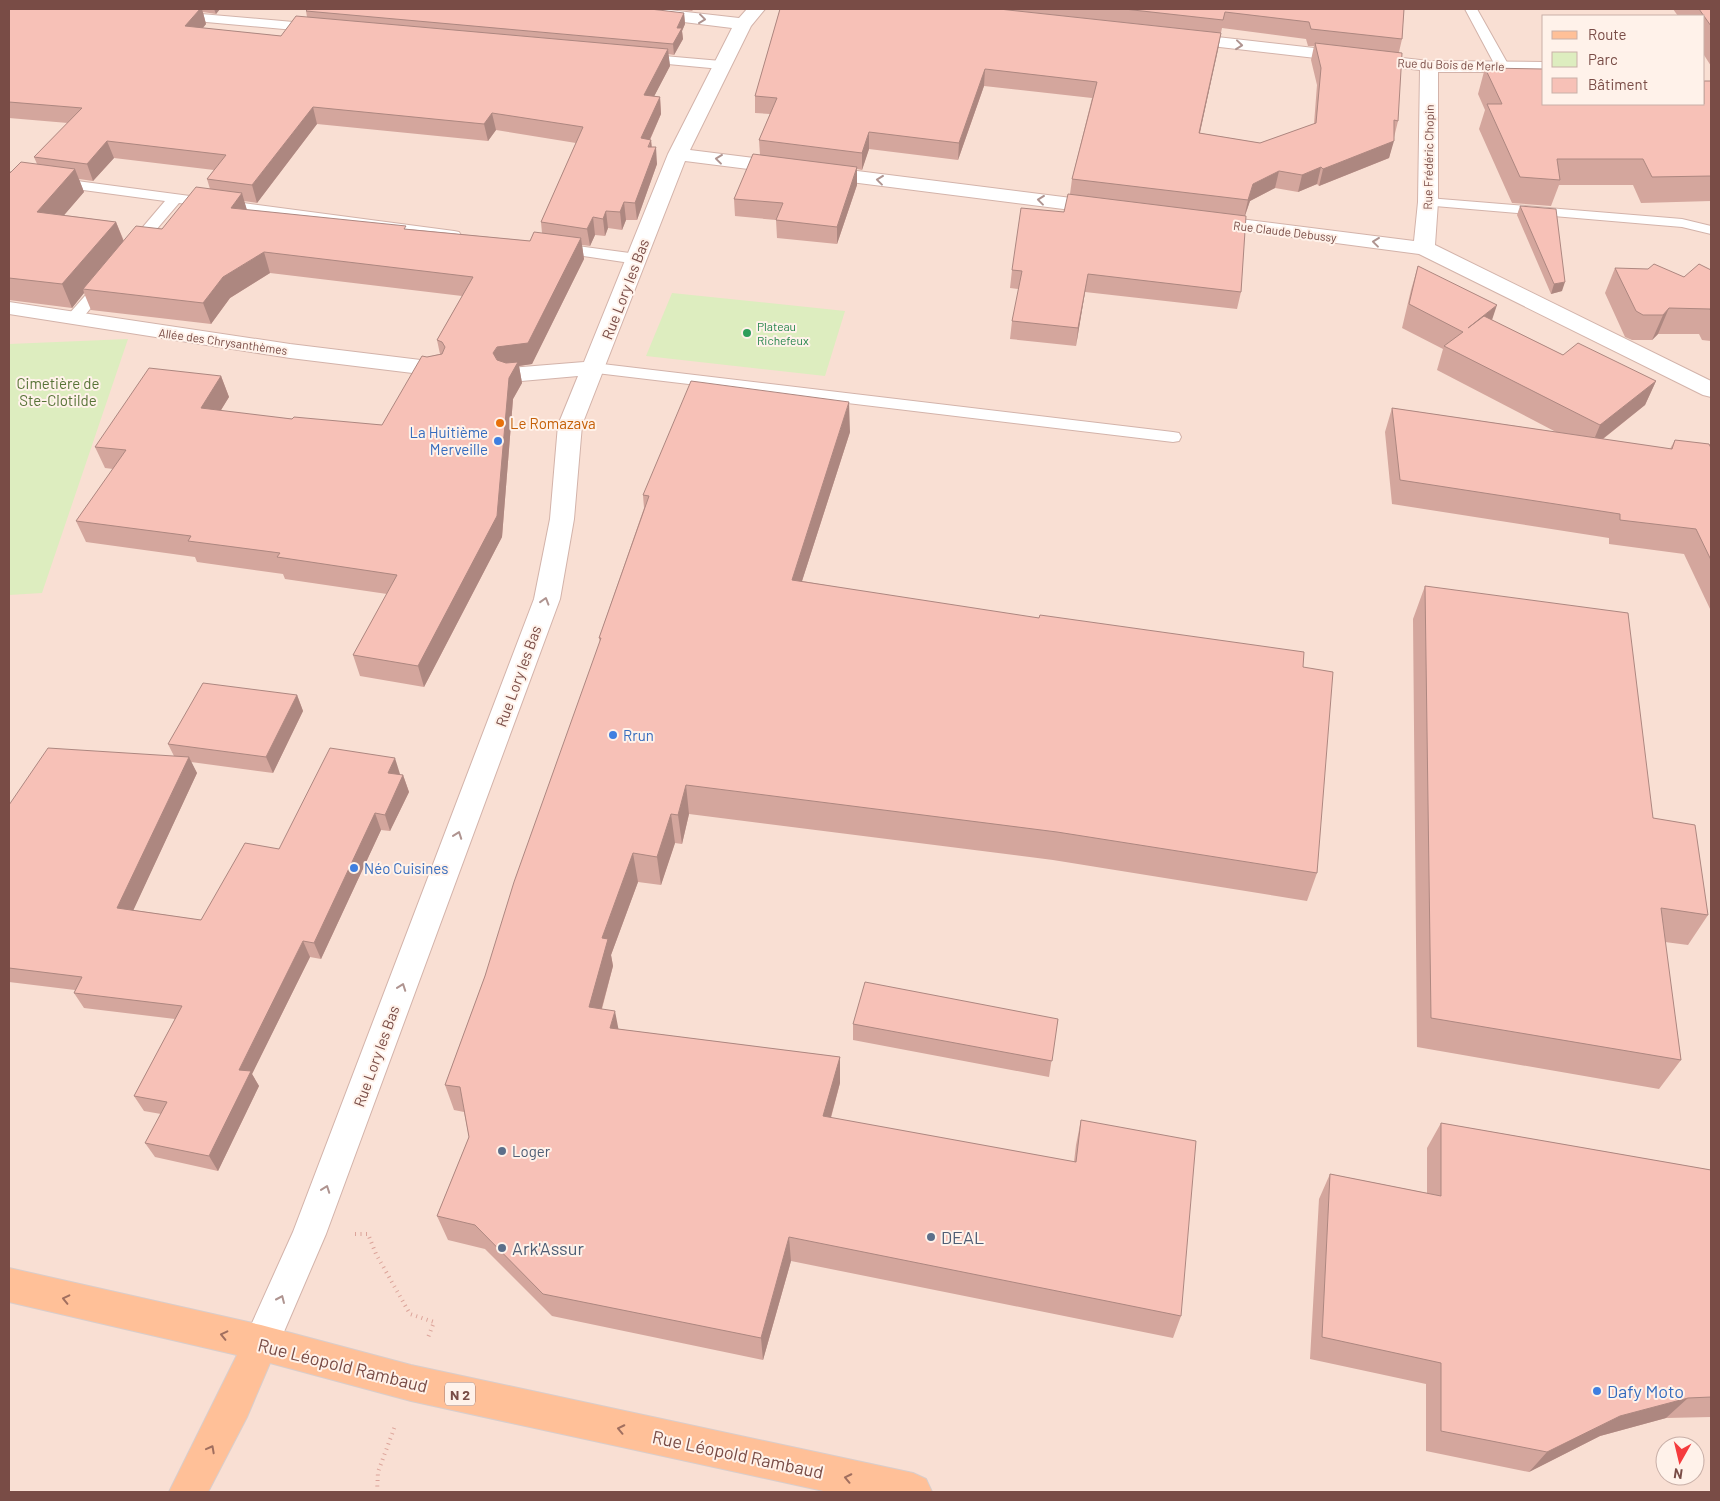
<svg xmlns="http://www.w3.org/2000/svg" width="1720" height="1501" font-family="Barlow,sans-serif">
<rect width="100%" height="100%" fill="#feede2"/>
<!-- residential -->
<path fill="#f9dfd3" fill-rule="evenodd" d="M9,9H1711V1492H9ZM1544,16H1704V104H1544ZM1665,1446H1695V1476H1665Z"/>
<!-- green -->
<path fill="#ddedbf" d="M672,293L845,311L825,376L646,356Z
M128,339L42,593L9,595V344Z"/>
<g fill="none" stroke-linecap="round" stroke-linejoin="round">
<!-- lane casing -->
<g stroke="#d3b3aa" stroke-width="2">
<path id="lane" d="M1465,9H1477L1509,66L1507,69H1497Z
M178,12L316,24L322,28L316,32L173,19L172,16L173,13Z
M641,54L721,61L728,65L721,69L636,61L634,58Z
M9,172L454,231L459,232L461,235L459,238L454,239L179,203L138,251H128L125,248L165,201L9,180Z
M1428,198L1682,219L1711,226V234L1682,227L1423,205L1421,202L1423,199Z
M555,243L637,254L642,256L645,259L642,262L637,264L550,251L547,248L550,245Z
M105,277L110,279L113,282L110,285L80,321H68L66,318L68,315L100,279Z
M594,363L1173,432L1179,433L1181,437L1179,441L1173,442L588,372L586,368L588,364Z"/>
</g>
<!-- street casing -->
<g stroke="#d3b3aa" stroke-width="2">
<path id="street" d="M610,9H660L739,18L747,9H765L751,26L690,150L1103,202L1110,204L1113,208L1110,212L1103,214L685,161L582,425L574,519L560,599L326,1234L274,1355L261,1361L248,1355L243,1343L293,1232L534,599L550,519L558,425L578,376L510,382L502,380L499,375L502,370L510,368L584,362L668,154L732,28L619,14L613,13Z
M1182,33L1429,61L1544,62V72H1438V202L1435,245L1711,381V397L1703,395L1419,254L1201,225L1198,221L1201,217L1208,215L1414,241L1418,202L1420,70L1176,42L1173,38L1176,34Z
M9,302L290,344L437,362L445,364L448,369L445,374L437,376L290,358L9,314Z"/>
</g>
<!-- primary casing -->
<g stroke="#d9cdcb" stroke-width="2">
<path id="primary" d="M9,1268L261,1325L411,1365L913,1473L926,1479L932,1492H828L411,1401L270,1363L247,1417L208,1492H169L237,1355L9,1302Z"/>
</g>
<!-- path -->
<path stroke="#dca49a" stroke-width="4" stroke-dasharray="1 4.5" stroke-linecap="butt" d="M355,1234H368L376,1254L410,1314L434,1322L427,1340
M377,1492L378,1472L395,1426"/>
<!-- lane -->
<use href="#lane" fill="#fff" fill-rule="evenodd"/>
<!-- street -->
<use href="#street" fill="#fff" fill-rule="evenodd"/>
<!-- primary -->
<use href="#primary" fill="#ffc098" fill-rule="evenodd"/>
</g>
<!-- wall -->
<path fill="#d4a69d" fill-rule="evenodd" d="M9,9H220L216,14L203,12L206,24L203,28L281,36L307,17L306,11L684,13L685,24L682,31L683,39L674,55L668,54L670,66L654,96L660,97L661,114L650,140H651L652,147L657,164L637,220H626L622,230L608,228L605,236L595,235L590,246L582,245L584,259L532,364L519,366L522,383L513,399L502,537L424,687L360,676L353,655L387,594L285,579L283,574L197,562L195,557L86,542L76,521L113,469L105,468L95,447L221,376L229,397L220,411L292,419L382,425L427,357L440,354L437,340L462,296L270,273L230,298L211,324L91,310L84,293L72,308L9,300V174L37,164L34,157L68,123L9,118ZM317,124L488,141L496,130L576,143L541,222L542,233L530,241L407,229L247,210L244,201L257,203ZM114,158L214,170L207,179L210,189L162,229L124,241L116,222L64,215L84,192L79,179L93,181Z
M674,9H694L692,11Z
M780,9H1404L1402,39L1399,52L1398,121L1389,158L1319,186L1317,184L1298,192L1275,188L1250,201L1245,216L1241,292L1237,309L1085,292L1076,346L1010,339L1012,321L1019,289L1010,288L1012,270L1064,212L1070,194L1072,179L1092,98L984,86L958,160L869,149L862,170L857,169V185L837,244L777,238L776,220L735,216L734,199L760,155L759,140L770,114L755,113V96ZM1222,28L1306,39L1308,46H1314L1311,60L1317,85L1314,124L1260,143L1200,133Z
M1673,9H1711V66L1704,55V16H1678Z
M1485,68L1544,104L1711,81V201L1641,203L1633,185H1559L1551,206L1512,203L1479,129L1485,110L1478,94Z
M1520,206L1562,291L1551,294L1517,215Z
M1418,266L1492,320L1563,355L1656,381L1645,405L1603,439L1670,449L1675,440L1711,448V611L1684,554L1609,544V538L1392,504L1385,432L1392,408L1556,432L1437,370L1443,349L1402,328L1411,290Z
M1615,268L1684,277L1711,270V341L1702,340L1699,334H1658L1652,340H1632L1625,337L1605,293Z
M850,432L802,581L1303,667L1317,873L1307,901L1053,860L689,814L682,844L675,843L661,885L638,882L611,955L613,966L602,1009L618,1029L840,1057V1083L831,1118L1074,1162L1076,1145L1081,1120L1181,1316L1173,1338L791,1261L763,1360L552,1316L485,1249L448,1240L437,1216L469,1137L464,1112L454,1110L445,1085L485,976L600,642L599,638L644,508L643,495Z
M1425,586L1653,818L1708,915L1688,945L1665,942L1681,1060L1659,1089L1417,1047L1413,619Z
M297,695L303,711L273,773L191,762L197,773L133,910L201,920L279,849L400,774V775H403L409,792L390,831L381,830L321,959L310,957L252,1074L259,1086L218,1171L155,1157L145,1143L161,1114L144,1111L134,1096L175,1019L84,1008L74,993L75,990L9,982V805L174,756L168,744Z
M1058,1019L1049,1077L853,1040V1024Z
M1441,1123L1711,1170V1417L1666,1418L1600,1436L1529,1472L1426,1451V1384L1310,1359L1319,1199L1330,1174L1427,1193V1148Z"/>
<!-- shaded-wall -->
<path fill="#ad8780" d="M200,9H202L206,24L190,43L185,26Z
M214,9H220L216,14Z
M684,13L685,24L682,31L683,39L674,55L673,44L677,28Z
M1221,33L1218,50L1196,150L1199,133Z
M668,49L670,66L646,112L644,95Z
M985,69L984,86L958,160L959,143Z
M660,97L661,114L643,155L641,138Z
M313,107L317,124L257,203L252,185Z
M492,113L496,130L488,141L484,124Z
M869,132V149L862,170V153Z
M651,140L652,156L656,147L657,164L637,220L635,203Z
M107,141L114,158L93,181L87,164Z
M1394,141L1389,158L1319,186L1323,169Z
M857,167V185L837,244V227Z
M1321,167L1317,184L1298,192L1302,175Z
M75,169L84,192L47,235L37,212Z
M1279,171L1275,188L1250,201L1244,218L1248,200L1253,184Z
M242,193L248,214L231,208Z
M624,202L626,220L622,230L620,212Z
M606,211L608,228L605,236L603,219Z
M593,217L595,235L590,246L587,229Z
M116,222L125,245L83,289L84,293L72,308L62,284Z
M581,238L584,259L532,364L519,366L522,383L513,399L502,537L424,687L418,666L502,368L493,353Z
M264,252L270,273L230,298L211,324L203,303L223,277Z
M1088,274L1076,346L1078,328Z
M1565,282L1562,291L1551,294L1554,284Z
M1497,305L1489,329L1468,328Z
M1669,308L1658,334L1652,340L1663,315Z
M221,376L229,397L209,430L201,408Z
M1656,381L1645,405L1590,449L1600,425Z
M849,402L850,432L793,609L792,580Z
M297,695L303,711L273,773L266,757Z
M189,757L197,773L127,924L117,908Z
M395,758L400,774L393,789L388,773Z
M403,775L409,792L390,831L385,815Z
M686,785L689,814L682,844L678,815Z
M375,813L381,830L321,959L314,943Z
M671,814L675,843L661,885L657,857Z
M633,853L638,882L611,955L613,966L595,1033L589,1007L602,938Z
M303,941L310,957L252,1074L259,1086L218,1171L209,1156L239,1070Z
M615,1011L620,1037L610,1028Z
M840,1057V1083L824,1142L823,1116Z
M789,1237L791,1261L763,1360L761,1338Z
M1688,1398L1666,1418L1600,1436L1529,1472L1547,1452L1620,1416Z"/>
<!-- building -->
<path fill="#f7c1b7" stroke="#ad8780" d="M9,9H200L185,26L281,36L296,16L668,49L644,95L660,97L641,138L651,140L648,147H656L635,203L624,202L620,212L606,211L603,219L593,217L587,229L541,222L583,127L492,113L484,124L313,107L252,185L207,179L226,155L107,141L87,164L34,157L82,108L9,102Z
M308,9H650L684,13L677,28H682L673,44L306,11Z
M780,9H999L1221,33L1199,133L1260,143L1316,123L1321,68L1315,43L1402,53L1398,121L1394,120V141L1323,169L1321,167L1302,175L1279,171L1253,184L1248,200L1072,179L1097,82L985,69L959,143L869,132L862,153L759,140L777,98L755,96Z
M1124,9H1404L1402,39L1311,29L1309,22L1225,12L1223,20Z
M1699,9H1711V26Z
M1485,68L1544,69V104H1704V81H1711V176L1652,177L1643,159H1557L1560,180L1520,177L1487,104H1502Z
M753,154L857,167L837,227L776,220L783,203L734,199Z
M21,162L75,169L37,212L116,222L62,284L9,278V174Z
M196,187L242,193L231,208L406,226L404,229L530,241L534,232L581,238L528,343L497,347L493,353L497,360L506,363L518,362L509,378L497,516L418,666L353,655L397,575L277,557L280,553L188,541L191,536L76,521L126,450L95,447L149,368L221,376L201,408L292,419L294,417L382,425L422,356L427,357L442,354L445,347L442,342L437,340L473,277L264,252L223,277L203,303L83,289L136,226L162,229Z
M1068,194L1246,216L1241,292L1088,274L1078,328L1012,321L1022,271L1012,270L1021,208L1064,212Z
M1520,206L1556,209L1565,282L1554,284Z
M1654,264L1684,277L1699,264L1711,270V311L1710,309L1669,308L1663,315H1643L1636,311L1615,268L1648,269Z
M1418,266L1497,305L1468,328L1484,316L1563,355L1578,343L1656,381L1600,425L1444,346L1463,332L1409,304Z
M691,381L849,402L792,580L1039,618L1040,615L1304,652L1303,667L1333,672L1317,873L1057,832L686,785L678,815L671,814L657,857L633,853L602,938L608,939L589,1007L615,1011L610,1028L840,1057L823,1116L1076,1162L1081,1120L1196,1141L1181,1316L789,1237L761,1338L543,1294L475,1225L437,1216L469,1137L460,1087L445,1085L485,976L514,882L601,638H599L649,496L643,495Z
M1392,408L1672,449L1675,440L1709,444L1711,448V560L1696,529L1620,520V514L1400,480Z
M1425,586L1628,613L1653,818L1695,825L1708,915L1661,908L1681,1060L1431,1018Z
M203,683L297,695L266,757L168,744Z
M48,748L189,757L117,908L201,920L245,843L279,849L330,748L395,758L388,773L403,775L385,815L375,813L314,943L303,941L239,1070L251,1071L209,1156L145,1143L167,1102L134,1096L182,1006L74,993L82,977L9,968V805Z
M865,982L1058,1019L1052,1061L853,1024Z
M1441,1123L1711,1170V1397L1688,1398L1620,1416L1547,1452L1441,1431V1363L1322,1337L1330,1174L1441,1196Z"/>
<!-- one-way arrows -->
<defs><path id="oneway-chevron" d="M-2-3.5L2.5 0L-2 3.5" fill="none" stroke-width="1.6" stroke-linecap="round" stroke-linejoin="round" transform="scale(1.25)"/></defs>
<g stroke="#af9490">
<use href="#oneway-chevron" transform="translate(702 19) rotate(7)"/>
<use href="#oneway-chevron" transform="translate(1239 45) rotate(6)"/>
<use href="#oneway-chevron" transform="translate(719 159) rotate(-173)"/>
<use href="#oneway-chevron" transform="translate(880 180) rotate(-173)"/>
<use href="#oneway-chevron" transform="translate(1041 200) rotate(-173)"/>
<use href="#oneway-chevron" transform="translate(1376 242) rotate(-173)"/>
<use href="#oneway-chevron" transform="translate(545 601) rotate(-73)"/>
<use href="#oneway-chevron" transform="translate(458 835) rotate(-70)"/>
<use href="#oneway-chevron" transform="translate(402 987) rotate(-70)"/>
<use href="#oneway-chevron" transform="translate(326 1189) rotate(-70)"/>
<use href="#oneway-chevron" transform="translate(281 1299) rotate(-66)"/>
</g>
<g stroke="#a16f5f">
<use href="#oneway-chevron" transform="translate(66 1299) rotate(-167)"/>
<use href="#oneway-chevron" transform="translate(224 1335) rotate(-167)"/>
<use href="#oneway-chevron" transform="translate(621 1429) rotate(-168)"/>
<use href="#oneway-chevron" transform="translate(211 1449) rotate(-62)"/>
<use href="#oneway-chevron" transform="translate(848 1478) rotate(-168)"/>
</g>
<!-- markers -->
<circle fill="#2e9e5b" stroke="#fff2ea" stroke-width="2" cx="747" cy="333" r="5"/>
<circle fill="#e8710a" stroke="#fff2ea" stroke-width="2" cx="500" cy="423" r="5"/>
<g fill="#3f7fe0" stroke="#fff2ea" stroke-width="2">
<circle cx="498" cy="441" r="5"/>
<circle cx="613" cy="735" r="5"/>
<circle cx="354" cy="868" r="5"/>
<circle cx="1597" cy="1391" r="5"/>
</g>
<g fill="#5c6f8a" stroke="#fff2ea" stroke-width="2">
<circle cx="502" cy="1151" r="5"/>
<circle cx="931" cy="1237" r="5"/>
<circle cx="502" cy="1248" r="5"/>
</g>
<g text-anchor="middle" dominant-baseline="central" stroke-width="4" stroke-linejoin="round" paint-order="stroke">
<!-- far-street labels -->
<g font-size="12" fill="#794c46" stroke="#fff2ea">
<text transform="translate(1451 64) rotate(2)">Rue du Bois de Merle</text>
<text transform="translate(1428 157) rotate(-89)">Rue Frédéric Chopin</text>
<text transform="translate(1285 231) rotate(7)">Rue Claude Debussy</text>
<text transform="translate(223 341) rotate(8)">Allée des Chrysanthèmes</text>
</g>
<!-- far-leisure labels -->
<g font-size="12" fill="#27864d" stroke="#fff2ea" text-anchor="start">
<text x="757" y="326">Plateau<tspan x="757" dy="14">Richefeux</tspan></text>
</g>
<!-- shield labels -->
<rect fill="#fff2ea" stroke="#a17e77" stroke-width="1" x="445" y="1382.5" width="30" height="23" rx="4"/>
<g font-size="14" font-weight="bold" fill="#794c46">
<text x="460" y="1394">N 2</text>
</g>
<!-- street labels -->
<g font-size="15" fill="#794c46" stroke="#fff2ea">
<text transform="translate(625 289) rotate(-69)">Rue Lory les Bas</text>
<text transform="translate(518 676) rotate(-70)">Rue Lory les Bas</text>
<text transform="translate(376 1056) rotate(-70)">Rue Lory les Bas</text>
</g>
<!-- park labels -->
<g font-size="15" fill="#577337" stroke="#fff2ea">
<text x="58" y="383">Cimetière de<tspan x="58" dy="17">Ste-Clotilde</tspan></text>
</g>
<!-- food labels -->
<g font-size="15" fill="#c56008" stroke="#fff2ea" text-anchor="start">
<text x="510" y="423">Le Romazava</text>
</g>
<!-- shop labels -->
<g font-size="15" fill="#366cbe" stroke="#fff2ea" text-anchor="start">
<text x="488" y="432" text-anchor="end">La Huitième<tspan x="488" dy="17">Merveille</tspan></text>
<text x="623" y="735">Rrun</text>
<text x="364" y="868">Néo Cuisines</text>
</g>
<!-- service labels -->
<g font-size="15" fill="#4e5e75" stroke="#fff2ea" text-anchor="start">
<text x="512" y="1151">Loger</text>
</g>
<!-- near-service labels -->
<g font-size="18" fill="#4e5e75" stroke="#fff2ea" text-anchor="start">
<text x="941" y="1237">DEAL</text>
<text x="512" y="1248">Ark'Assur</text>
</g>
<!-- near-street labels -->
<g font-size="18" fill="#794c46" stroke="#fff2ea">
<text transform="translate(343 1365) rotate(14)">Rue Léopold Rambaud</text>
<text transform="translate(738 1454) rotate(12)">Rue Léopold Rambaud</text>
</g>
<!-- near-shop labels -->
<g font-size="18" fill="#366cbe" stroke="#fff2ea" text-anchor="start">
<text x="1607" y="1391">Dafy Moto</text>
</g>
</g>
<!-- border -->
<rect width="1720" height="1501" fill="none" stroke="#794c46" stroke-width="20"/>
<!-- legend -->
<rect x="1542" y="15" width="162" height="90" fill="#fff2ea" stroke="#c9b0a8"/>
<rect x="1552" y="31" width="25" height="8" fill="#ffc098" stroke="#c9b0a8"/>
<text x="1588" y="40" font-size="15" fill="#794c46">Route</text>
<rect x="1552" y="52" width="25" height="15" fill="#ddedbf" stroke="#c9b0a8"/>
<text x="1588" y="65" font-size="15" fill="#794c46">Parc</text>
<rect x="1552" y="78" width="25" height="15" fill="#f7c1b7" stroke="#c9b0a8"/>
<text x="1588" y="90" font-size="15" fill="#794c46">Bâtiment</text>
<!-- north arrow -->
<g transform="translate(1680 1461) rotate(188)"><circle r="24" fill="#fff2ea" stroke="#c9b0a8"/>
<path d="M0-4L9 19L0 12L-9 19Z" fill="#f53b3d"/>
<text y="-8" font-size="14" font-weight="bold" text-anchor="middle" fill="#794c46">N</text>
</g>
</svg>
